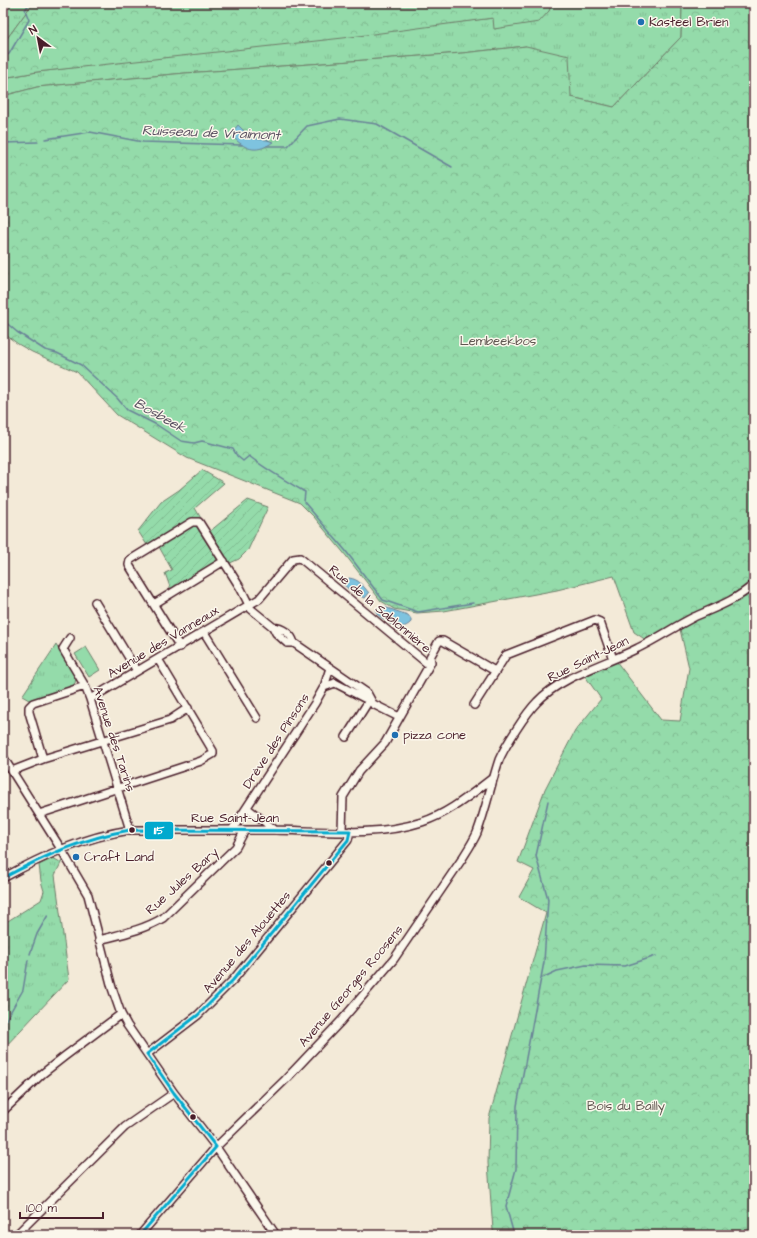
<svg xmlns="http://www.w3.org/2000/svg" width="757" height="1238" font-family="'Architects Daughter',sans-serif">
<defs>
<pattern id="grass-tufts" width="24" height="20" patternUnits="userSpaceOnUse"><rect width="24" height="20" fill="#94dbaa"/><path d="M3 7l-1-3M5 7V3M7 7l1-3M15 17l-1-3M17 17v-4M19 17l1-3" fill="none" stroke="#81bc92"/></pattern>
<pattern id="forest-crowns" width="20" height="18" patternUnits="userSpaceOnUse"><rect width="20" height="18" fill="#94dbaa"/><path d="M2 6a3 3 0 1 1 6 0M12 15a3 3 0 1 1 6 0" fill="none" stroke="#81bc92"/></pattern>
<pattern id="garden-furrows" width="10" height="10" patternUnits="userSpaceOnUse"><rect width="10" height="10" fill="#94dbaa"/><path d="M-1 1l2-2M0 10L10 0M9 11l2-2" fill="none" stroke="#81bc92"/></pattern>
</defs>
<rect width="100%" height="100%" fill="#f3ead8"/>
<filter id="ink" filterUnits="userSpaceOnUse"><feTurbulence type="fractalNoise" baseFrequency=".025" numOctaves="2"/><feDisplacementMap in="SourceGraphic" scale="8" xChannelSelector="R" yChannelSelector="G"/><feConvolveMatrix kernelMatrix="1 2 1 2 8 2 1 2 1" color-interpolation-filters="sRGB"/></filter>
<g filter="url(#ink)">
<!-- grass -->
<path fill="url(#grass-tufts)" stroke="#6f7d6a" d="M3,3H33L3,44Z
M552,3H679L682,9L681,37L614,107L571,97L526,46L462,53L185,73L37,87L3,96V78L37,72L493,18L495,29L549,11Z
M56,645L76,678L75,683L71,687L29,700L22,696Z
M53,858L60,862L62,861L55,875L69,979L3,1049V972L5,969L3,967V924L41,900L44,891L41,881L39,865Z"/>
<!-- forest -->
<path fill="url(#forest-crowns)" stroke="#6f7d6a" d="M33,3H552L549,11L539,22L494,29L493,18L343,38L37,72L3,78V44Z
M679,3H754V1235H494L493,1230L488,1163L489,1118L546,913L519,897L534,870L518,862L545,789L575,731L601,699L585,676L616,661L661,720L680,721L689,668L679,625L646,640L634,632L614,576L557,590L444,611L417,613L394,609L381,601L343,552L314,517L300,503L187,458L117,415L77,372L32,352L18,344L3,333V96L37,87L185,73L462,53L526,46L569,56L571,97L614,107L681,37L682,9Z"/>
<!-- garden -->
<path fill="url(#garden-furrows)" stroke="#6f7d6a" d="M202,470L224,483L195,508L209,532L248,500L268,507L248,550L239,559L171,590L165,573L172,570L158,545H147L138,531L161,502L179,490Z"/>
<!-- pitch -->
<path fill="#94dbaa" stroke="#6f7d6a" d="M86,647L100,670L89,677L75,654Z"/>
<!-- water -->
<path fill="#7ec3df" stroke="#698197" d="M238,125L251,138L267,140L273,142C258,153 247,151 234,138V130Z
M349,578C359,579 363,586 369,593L365,598C353,594 351,591 342,583L343,581L345,582Z
M381,606L408,615L411,619V622C400,634 386,621 377,614V611L376,609Z"/>
<g fill="none" stroke-linecap="round" stroke-linejoin="round">
<!-- stream -->
<path stroke="#698197" stroke-width="1.5" d="M3,58L9,54L29,20L25,10L30,3
M45,139L90,132L143,142L242,145
M3,143L38,142
M267,146H288L307,126L340,119L377,124L452,167
M3,320L17,332L45,350L57,353L81,365L117,398L127,410L157,425L181,441L194,443L202,441L233,449L237,456L243,461L249,456C267,470 286,481 305,492L304,502L345,550L383,600L418,612L473,603
M30,954L37,934L48,915
M542,978L557,971L586,965L625,966L656,956
M3,1025L23,990L28,960
M514,1235L506,1206L516,1169L517,1106L544,962L548,899L536,856L548,801"/>
<!-- minor casing -->
<g stroke="#4a1f2b" stroke-width="10">
<path id="minor" d="M95,602L137,671
M154,604L224,561
M273,627C282,628 291,633 294,643L367,693L373,704L399,717
M204,632L257,718
M70,638L63,649L85,686L90,699L130,830
M180,647L129,565L130,560L192,522H199L241,589L251,609L273,627L276,633L287,643H294
M330,668L324,687L335,683
M335,683L364,698L370,699
M90,699L259,599L293,559L300,558L429,665
M474,705L506,655L595,620L600,622L613,659
M346,737L370,699
M3,757L61,849L88,895L112,988L121,1014L127,1025L174,1093L216,1147L276,1235
M43,759L29,712V707L33,703L85,686
M12,771L43,759L170,720L188,708
M247,808L275,830
M39,814L201,761L213,754V751L158,659
M232,830L315,703L324,687
M342,831L343,797L359,771L385,743L431,662L430,657L439,641H443L495,671
M3,878C43,856 84,837 130,830C178,830 227,830 275,830C324,831 375,837 422,822C450,813 471,794 494,777
M99,940C122,934 143,930 163,918L236,847L245,830
M147,1054L198,1015L233,980L348,840L350,831
M3,1111L42,1074L65,1056L121,1014
M16,1235L125,1127L174,1093
M140,1235L216,1147L285,1080L341,1021L394,959L462,859C467,851 473,842 477,833C486,809 491,784 499,760C505,746 526,713 537,702C561,676 607,664 638,648C657,639 674,627 694,617C714,608 737,600 754,584"/>
</g>
<!-- minor -->
<use href="#minor" stroke="#fbf7ec" stroke-width="7"/>
<!-- bus-1 casing -->
<g stroke="#fbf7ec" stroke-width="6">
<path id="bus-1" d="M3,878C44,856 84,838 130,830L350,831L348,840L233,980L198,1015L147,1054
M147,1054L174,1093L216,1147
M140,1235L216,1147"/>
</g>
<!-- bus-1 -->
<use href="#bus-1" stroke="#00a9ce" stroke-width="3"/>
</g>
</g>
<!-- markers -->
<g fill="#1f6fb2" stroke="#fbf7ec" stroke-width="1.5">
<circle cx="641" cy="22" r="4"/>
<circle cx="395" cy="735" r="4"/>
<circle cx="76" cy="857" r="4"/>
</g>
<g fill="#4a1f2b" stroke="#fbf7ec" stroke-width="1.5">
<circle cx="132" cy="830" r="3.5"/>
<circle cx="329" cy="863" r="3.5"/>
<circle cx="193" cy="1117" r="3.5"/>
</g>
<g text-anchor="middle" dominant-baseline="central" stroke-width="3" stroke-linejoin="round" paint-order="stroke">
<!-- poi labels -->
<g font-size="13" fill="#4a1f2b" stroke="#fbf7ec" text-anchor="start">
<text x="649" y="22">Kasteel Brien</text>
<text x="403" y="735">pizza cone</text>
<text x="84" y="857">Craft Land</text>
</g>
<!-- park labels -->
<g font-size="13" fill="#605751" stroke="#fbf7ec">
<text x="498" y="341">Lembeekbos</text>
<text x="626" y="1106">Bois du Bailly</text>
</g>
<!-- street labels -->
<g font-size="13" fill="#4a1f2b" stroke="#fbf7ec">
<text transform="translate(380 609) rotate(40)">Rue de la Sablonnière</text>
<text transform="translate(163 642) rotate(-31)">Avenue des Vanneaux</text>
<text transform="translate(588 659) rotate(-26)">Rue Saint-Jean</text>
<text transform="translate(114 739) rotate(72)">Avenue des Tarins</text>
<text transform="translate(276 741) rotate(-57)">Drève des Pinsons</text>
<text x="235" y="818">Rue Saint-Jean</text>
<text transform="translate(182 881) rotate(-42)">Rue Jules Bary</text>
<text transform="translate(247 942) rotate(-50)">Avenue des Alouettes</text>
<text transform="translate(351 986) rotate(-50)">Avenue Georges Roosens</text>
</g>
<!-- water labels -->
<g font-size="14" font-style="italic" fill="#5a5061" stroke="#fbf7ec">
<text transform="translate(211 133) rotate(2)">Ruisseau de Vraimont</text>
<text transform="translate(160 416) rotate(29)">Bosbeek</text>
</g>
</g>
<rect stroke="#fbf7ec" stroke-width="1.5" x="144" y="821" width="30" height="19" rx="4" fill="#00a9ce"/>
<g font-size="11" text-anchor="middle" font-weight="bold" fill="#fff">
<text x="159" y="834">115</text>
</g>
<!-- margin -->
<rect width="757" height="1238" fill="none" stroke="#fbf7ec" stroke-width="16"/>
<rect x="8" y="8" width="741" height="1222" fill="none" stroke="#4a1f2b" stroke-width="1.5" filter="url(#ink)"/>
<!-- north arrow -->
<g transform="translate(38 38) rotate(328)" stroke="#fbf7ec" stroke-width="3" paint-order="stroke">
<path d="M0-3L7 15L0 10L-7 15Z" fill="#4a1f2b"/>
<text y="-6" font-size="11" font-weight="bold" text-anchor="middle" fill="#4a1f2b">N</text>
</g>
<!-- scale -->
<path d="M20 1212v6h83v-6" fill="none" stroke="#4a1f2b" stroke-width="2"/>
<text x="26" y="1212" font-size="12" fill="#4a1f2b" stroke="#fbf7ec" stroke-width="3" paint-order="stroke">100 m</text>
</svg>
